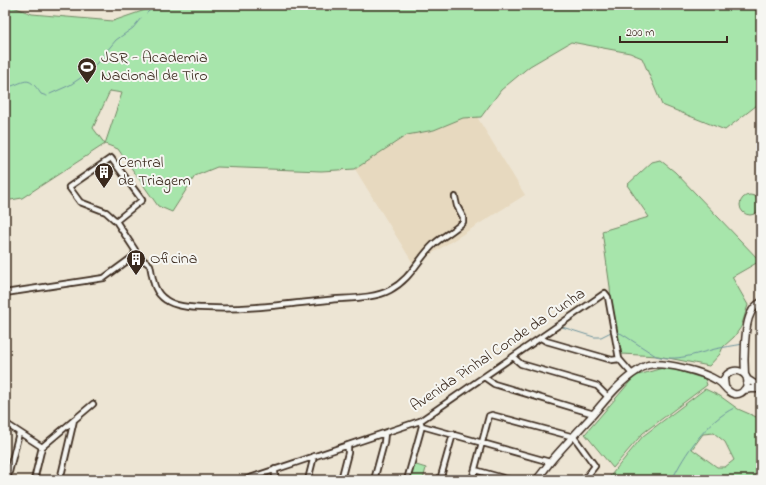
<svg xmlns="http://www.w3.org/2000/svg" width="766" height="485" font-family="'Indie Flower',sans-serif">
<rect width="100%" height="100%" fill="#ede5d4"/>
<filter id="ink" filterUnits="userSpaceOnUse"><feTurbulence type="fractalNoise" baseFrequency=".025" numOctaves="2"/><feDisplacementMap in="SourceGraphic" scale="8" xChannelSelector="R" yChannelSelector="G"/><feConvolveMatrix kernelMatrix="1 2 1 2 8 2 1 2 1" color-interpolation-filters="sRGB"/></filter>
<g filter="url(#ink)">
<!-- built -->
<path fill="#e7d9bf" d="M477,117L525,195L414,265L355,169L407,135L434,130L463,118Z"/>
<!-- green -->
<path fill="#a7e5ab" stroke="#718864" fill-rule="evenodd" d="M5,5H8L32,14L113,21L148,9L142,5H761V102L725,130L662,105L642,58L630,53L571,42L530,66L501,90L481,117L463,118L434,130L407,135L355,169L321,171L217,167L195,176L172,212L158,206L118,149L105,144L22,198L5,201ZM110,91L122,93L105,144L93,128Z
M660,160L675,172L760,261L732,277L748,305L741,327L734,337L723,347L720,354L709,366L658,356L621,354L612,317L610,287L602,231L649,217L627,185L652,162Z
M740 205a10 10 0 1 1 20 0a10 10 0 1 1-20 0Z
M666,367L705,379L707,385L643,433L613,468L585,434L635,376Z
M705,389L720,396L738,409L761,419V480H607L643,436ZM714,433L725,442L734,460L725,467H717L692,449L703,434Z
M413,464L426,468L423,480H409Z"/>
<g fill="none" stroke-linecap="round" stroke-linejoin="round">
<!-- stream -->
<path stroke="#6f949d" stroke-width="1" d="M147,13L155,5
M5,88C26,83 27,73 41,94L47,96
M50,94L70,85L82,77L96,64L116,40L133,28L141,18
M559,326L594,337H601L611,332
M617,332L622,334L656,356C676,362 695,354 715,349C724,347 733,346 743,344
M672,480C684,454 707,421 734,408"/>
<!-- street casing -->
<g stroke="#3b2a1e" stroke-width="8">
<path id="street" d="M134,256L143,260L150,265C153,278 153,292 166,300C176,307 194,308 207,308C247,310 288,304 328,300C346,298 374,299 390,290C412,278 417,260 434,244C443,236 454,231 463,222V217L457,206L455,197
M5,293L104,278L134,256L135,250L116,221L106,212L80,202L69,187L111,158L142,200L116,221
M541,338L546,341L612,360L619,359
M513,357L521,364L597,386L608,397
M484,377L494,384L594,414
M420,421L422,426L550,462
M5,423L42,447
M42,447L93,404
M475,470L510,480
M7,480L19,433
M34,480L42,447
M60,480L74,420
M244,480L420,421L605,293L608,297L619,359L632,374
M275,480V469
M308,480L314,456
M341,480L348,453V445
M374,480L384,443L385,433
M407,480L422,426
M440,480L453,434
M472,480L489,416L492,415L574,437L595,466L584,480"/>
</g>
<!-- secondary casing -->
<g stroke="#3b2a1e" stroke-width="9">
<path id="secondary" d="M745,375C744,361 744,325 751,313C753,308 756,305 761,302
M747,379L761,388
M744,390L751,389H761
M536,480C542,474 546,467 551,461C564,446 577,432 590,418C605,401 618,383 637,371C640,369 644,366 648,365C665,362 702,371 718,381C724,384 726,392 734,394C739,395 744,392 746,387C753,373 732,363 724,379L725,387"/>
</g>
<!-- street -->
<use href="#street" stroke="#f6f6f2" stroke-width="4.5"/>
<!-- secondary -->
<use href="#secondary" stroke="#f6f6f2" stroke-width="6"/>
</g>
</g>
<!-- icons -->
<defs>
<g id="stadium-pin" transform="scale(1)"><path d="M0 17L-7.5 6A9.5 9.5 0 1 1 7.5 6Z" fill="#3b2a1e" stroke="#f6f6f2"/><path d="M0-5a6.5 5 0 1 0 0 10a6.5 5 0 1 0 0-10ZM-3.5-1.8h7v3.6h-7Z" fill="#fff"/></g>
<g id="building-pin" transform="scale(1)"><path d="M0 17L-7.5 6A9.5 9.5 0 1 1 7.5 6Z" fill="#3b2a1e" stroke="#f6f6f2"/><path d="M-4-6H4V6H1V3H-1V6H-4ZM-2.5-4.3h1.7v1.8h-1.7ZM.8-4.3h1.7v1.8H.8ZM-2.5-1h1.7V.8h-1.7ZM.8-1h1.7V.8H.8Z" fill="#fff"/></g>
</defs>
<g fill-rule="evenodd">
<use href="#stadium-pin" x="87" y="67"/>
<use href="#building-pin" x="104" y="172"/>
<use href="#building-pin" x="136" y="259"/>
</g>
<g text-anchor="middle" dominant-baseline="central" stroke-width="4" stroke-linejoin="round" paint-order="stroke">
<!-- poi labels -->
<g font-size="16" fill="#3b2a1e" stroke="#f6f6f2" text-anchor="start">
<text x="101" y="58">JSR - Academia<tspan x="101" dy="18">Nacional de Tiro</tspan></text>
<text x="118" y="163">Central<tspan x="118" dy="18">de Triagem</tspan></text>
<text x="150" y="259">Oficina</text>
</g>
<!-- street labels -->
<g font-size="16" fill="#3b2a1e" stroke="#f6f6f2">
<text transform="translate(498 350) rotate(-34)">Avenida Pinhal Conde da Cunha</text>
</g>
</g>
<!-- margin -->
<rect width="766" height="485" fill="none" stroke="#f6f6f2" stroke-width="20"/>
<rect x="10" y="10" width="746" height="465" fill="none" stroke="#3b2a1e" stroke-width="1.5" filter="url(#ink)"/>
<!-- scale -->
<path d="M620 36v6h107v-6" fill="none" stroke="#3b2a1e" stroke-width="2"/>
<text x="626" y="36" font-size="12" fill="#3b2a1e" stroke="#f6f6f2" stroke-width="3" paint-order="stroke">200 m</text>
</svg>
